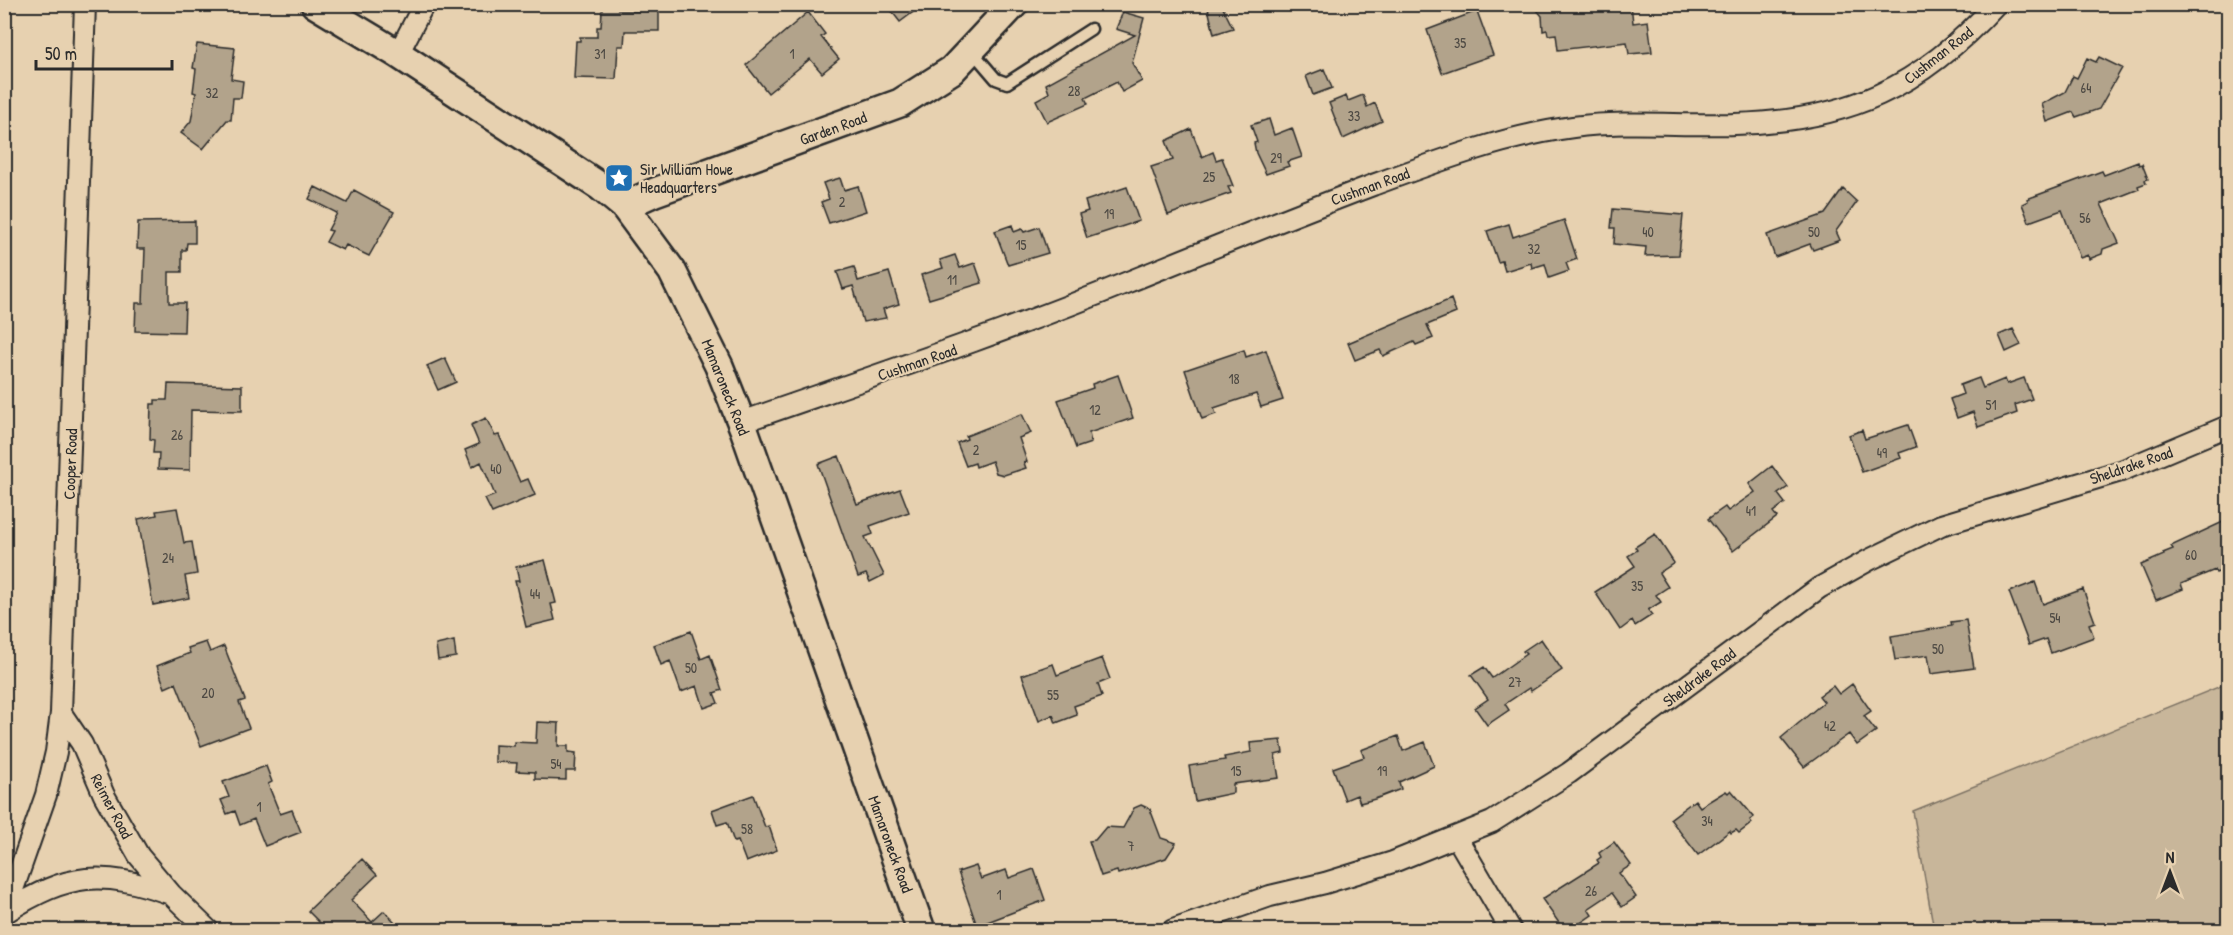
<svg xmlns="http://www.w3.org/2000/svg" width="2233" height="935" font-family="'Patrick Hand',sans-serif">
<rect width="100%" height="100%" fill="#e7d1b0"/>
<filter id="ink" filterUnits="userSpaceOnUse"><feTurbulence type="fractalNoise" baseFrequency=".0167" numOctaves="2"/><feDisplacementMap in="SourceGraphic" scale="12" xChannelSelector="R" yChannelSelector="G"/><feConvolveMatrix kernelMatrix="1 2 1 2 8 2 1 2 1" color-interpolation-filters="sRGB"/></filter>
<g filter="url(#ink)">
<!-- green -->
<path fill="#c8b69a" stroke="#7a7062" stroke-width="1.5" d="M2228,683V930H1934L1913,811Z"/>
<!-- building -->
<path fill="#b2a38b" stroke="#2b2b2b" stroke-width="1.5" d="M886,4H924L900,22Z
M1207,4H1221L1233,28L1214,34Z
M1532,4H1631L1633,23L1648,21L1652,52L1629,54L1627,42L1558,50L1556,34L1548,35L1547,30L1543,31L1542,16Z
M602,11H659V31H625L624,46H618L616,79L574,78L576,41H580V37H597V27H601Z
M1477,11L1493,55L1442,73L1427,30Z
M808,12L825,34L821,37L839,59L822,73L810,59L768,93L746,65Z
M1123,12L1144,18L1132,63L1142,81L1122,92L1117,82L1085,98L1088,104L1047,122L1036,100L1049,93L1046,84L1135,35L1116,29Z
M197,44L235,48L231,79L243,81L241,98H233L231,120H227L203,149L181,133L191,121L196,93L193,92L196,69L193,68Z
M2099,57L2122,68L2099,109L2076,117L2073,112L2047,122L2042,104L2065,92L2073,76L2077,78L2087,58L2096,62Z
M1324,69L1332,88L1313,95L1306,76Z
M1363,95L1367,107L1375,103L1382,121L1343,139L1329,103L1346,96L1348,101Z
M1269,119L1274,135L1292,128L1302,157L1287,162L1289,166L1266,174L1256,153L1254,143L1257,142L1251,125Z
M1191,129L1202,157L1213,152L1216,160L1222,158L1233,186L1228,187L1231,193L1168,215L1151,167L1173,160L1166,141Z
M2138,162L2139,165L2142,164L2148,179L2145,180L2146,183L2138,186L2139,189L2101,204L2119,243L2103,249L2102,254L2089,259L2088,255L2080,258L2062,210L2029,222L2022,204L2028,201L2027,199L2102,171L2104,175Z
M840,178L844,190L858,186L866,211L829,223L821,202L829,199L823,183Z
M315,187L347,203L354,190L394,212L369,256L346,245L343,250L326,242L332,231L328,230L337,213L309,199Z
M1127,187L1139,221L1087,238L1079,214L1088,211L1085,201Z
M1843,189L1857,202L1836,231L1840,240L1813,250L1810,244L1775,257L1767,235L1825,214Z
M1613,209L1683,215L1679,255L1645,256L1646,247L1614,244L1615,228H1611Z
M1564,220L1577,259L1566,263L1569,271L1549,278L1545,264L1532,268L1531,263L1505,271L1502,261L1498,262L1487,231L1509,224L1513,237Z
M195,221V243H187L186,250H182V272H169V303H185L184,332L135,331L136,303H143L145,249H137L138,222Z
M1012,225L1014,232L1022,229L1024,232L1039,227L1048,253L1008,265L995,231Z
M955,255L960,268L975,263L982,283L929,299L921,275L943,268L940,260Z
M854,267L858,281L889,272L899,304L883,309L886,318L863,322L853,286L843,289L837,272Z
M1451,299L1456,313L1427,325L1433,338L1416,345L1414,342L1383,356L1380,350L1355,360L1348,343Z
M2013,329L2021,345L2006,352L1999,335Z
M1244,350L1246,357L1266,350L1283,400L1261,407L1256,394L1214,408L1216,414L1202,419L1185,370Z
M445,358L456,382L438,390L427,366Z
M1118,375L1133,418L1089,433L1091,443L1076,448L1058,400L1093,388L1092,384Z
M1979,378L1983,388L2005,379L2007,384L2024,378L2032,399L2015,405L2017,413L1978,427L1973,412L1957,418L1950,399L1963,394L1960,385Z
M168,384L242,386V411L191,410L190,470L158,469L159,453H153L154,440L150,439L151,404H155V400H167Z
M1022,414L1031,433L1019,438L1027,462L1024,463L1026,468L1004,475L996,473L992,461L976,467L975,463L966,466L957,443L967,439L966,436Z
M486,418L495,436L499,435L520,482L528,479L535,495L492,513L485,499L495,495L481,462L472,467L465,450L479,444L471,425Z
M1908,425L1916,447L1899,453L1901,458L1862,472L1849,435L1862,430L1865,439Z
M839,456L857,504L900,489L909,512L870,526L873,534L865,537L884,575L870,582L866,574L858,577L818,464Z
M1772,466L1788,487L1778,494L1785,503L1773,512L1777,517L1733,551L1708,519L1725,507L1728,511L1755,492L1749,484Z
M177,508L184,543L192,542L197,574L185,576L189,598L153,605L138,519L157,515L156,511Z
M2225,521L2229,529V568L2216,573L2215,570L2181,584L2183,589L2156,600L2141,565L2164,555L2163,553L2173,549L2171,546Z
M1655,534L1674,563L1659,573L1668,587L1656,595L1661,602L1648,610L1652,615L1635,626L1632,621L1620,630L1595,592L1635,566L1628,556L1637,550L1635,547Z
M545,560L556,603L551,604L555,620L526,627L515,581H519L516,567Z
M2035,582L2043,604L2083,589L2095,622L2089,624L2094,637L2051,653L2046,639L2029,645L2009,592Z
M1966,620L1974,668L1931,674L1928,655L1895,660L1891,636L1952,626L1951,622Z
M691,631L701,659L710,655L722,690L714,693L718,703L704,708L697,686L681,692L670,661L661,665L654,645Z
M1541,639L1562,670L1531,691L1529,688L1505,704L1509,710L1487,725L1475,708L1488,699L1471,675L1484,667L1492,678L1526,654L1523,651Z
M454,641L456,657L438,660L436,645Z
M206,642L210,652L224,646L245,700L239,702L249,728L201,746L176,683L165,688L157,666L190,653L188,648Z
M1102,658L1110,679L1098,684L1102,696L1074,706L1077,715L1056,723L1053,715L1039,721L1022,675L1053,664L1057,675Z
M1852,684L1871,711L1864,716L1876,731L1857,745L1849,734L1804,767L1781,738L1824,702L1819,696L1833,686L1839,694Z
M537,722L559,723L558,746H568V752L576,753L575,771H566V780L535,779V772L516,771L517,763L495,762V745L514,746V742L536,743Z
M1398,736L1403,751L1425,742L1434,766L1399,782L1401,789L1375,799L1360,803L1357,795L1345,800L1333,768L1364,757L1361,750Z
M1281,740L1283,753L1275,755L1279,778L1233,784V793L1195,801L1189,766L1225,760L1224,757L1251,752L1250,743Z
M266,766L272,782L268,784L280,814L292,810L301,832L265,846L254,819L240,825L235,811L227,814L221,800L229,797L223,782Z
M1731,790L1754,817L1750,820L1752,823L1739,833L1736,830L1731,833L1730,831L1698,855L1670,819L1695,800L1700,807L1726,791L1728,793Z
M753,795L765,827L769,826L777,850L746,862L738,841L734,842L727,822L717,825L712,810Z
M1141,805L1150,809L1161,838L1176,843L1166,858L1118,874L1117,871L1101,876L1089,841L1095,840L1106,827L1123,828L1134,808Z
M1614,842L1631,865L1619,873L1636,897L1622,907L1612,893L1588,909L1592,915L1570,930H1564L1542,899L1599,863L1597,860L1601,857L1599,853Z
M362,859L377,875L351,900L372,922L384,911L403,930H327L308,911Z
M976,866L981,879L1006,870L1009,878L1034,869L1045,900L977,926L958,872Z"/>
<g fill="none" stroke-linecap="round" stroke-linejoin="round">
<!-- lane casing -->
<g stroke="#2b2b2b" stroke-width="15">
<path id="lane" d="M972,51L996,79L1007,83L1091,29"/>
</g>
<!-- street casing -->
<g stroke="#2b2b2b" stroke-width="24">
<path id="street" d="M398,54L424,4
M742,422C871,377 1001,334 1128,282C1210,249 1291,216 1373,185C1438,161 1505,136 1573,127C1627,120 1682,126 1735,124C1848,121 1920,88 1996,4
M61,713L82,744L104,795L139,856L171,894L208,930
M1457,838L1511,930
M6,912C69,872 102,870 171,894
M4,915L46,795L56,752L61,713L85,4
M1173,930L1270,896L1325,883L1393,862L1492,822L1569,773L1819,588L1869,560L1941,525L2121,471L2228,426"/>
</g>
<!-- secondary casing -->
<g stroke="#2b2b2b" stroke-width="32">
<path id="secondary" d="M315,4L398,54L601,187L624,206L672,271L719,366L744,429L921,930
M624,206L655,192L900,103L952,70L1014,4"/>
</g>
<!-- lane -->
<use href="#lane" stroke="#e7d1b0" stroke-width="10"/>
<!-- street -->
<use href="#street" stroke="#e7d1b0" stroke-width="20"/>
<!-- secondary -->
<use href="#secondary" stroke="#e7d1b0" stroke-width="27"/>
</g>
</g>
<!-- icons -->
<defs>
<g id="sight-square" transform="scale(1.5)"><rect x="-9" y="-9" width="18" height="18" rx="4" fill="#1f6fb2" stroke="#e7d1b0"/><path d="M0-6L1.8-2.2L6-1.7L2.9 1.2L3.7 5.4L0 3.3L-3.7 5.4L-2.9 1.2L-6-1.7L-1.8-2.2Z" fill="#fff"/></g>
</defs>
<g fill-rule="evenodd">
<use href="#sight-square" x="619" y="178"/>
</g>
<g text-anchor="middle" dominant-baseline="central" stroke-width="4.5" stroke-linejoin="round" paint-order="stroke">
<!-- number labels -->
<g font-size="14" fill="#4d4943">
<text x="1460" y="42">35</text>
<text x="600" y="53">31</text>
<text x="792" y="53">1</text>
<text x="2086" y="87">64</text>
<text x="1074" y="90">28</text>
<text x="212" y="92">32</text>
<text x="1354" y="115">33</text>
<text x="1276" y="157">29</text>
<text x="1209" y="176">25</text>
<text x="842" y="201">2</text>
<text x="1109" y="213">19</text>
<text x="2085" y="217">56</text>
<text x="1648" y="231">40</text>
<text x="1814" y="231">50</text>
<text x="1021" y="244">15</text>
<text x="1534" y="248">32</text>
<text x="952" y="279">11</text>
<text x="1234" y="378">18</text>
<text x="1991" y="404">51</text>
<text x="1095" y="409">12</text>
<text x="177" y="434">26</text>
<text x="976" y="449">2</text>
<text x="1882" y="452">49</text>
<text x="496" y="468">40</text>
<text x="1751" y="510">41</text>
<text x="2191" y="554">60</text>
<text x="168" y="557">24</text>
<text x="1637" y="585">35</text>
<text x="535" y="593">44</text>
<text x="2055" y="617">54</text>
<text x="1938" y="648">50</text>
<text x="691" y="667">50</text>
<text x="1515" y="681">27</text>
<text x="208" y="692">20</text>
<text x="1053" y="694">55</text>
<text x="1830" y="725">42</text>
<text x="556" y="763">54</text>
<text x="1236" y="770">15</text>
<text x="1382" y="770">19</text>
<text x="259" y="806">1</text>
<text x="1707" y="820">34</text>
<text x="747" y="828">58</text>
<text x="1131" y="845">7</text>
<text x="1591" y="890">26</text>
<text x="999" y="894">1</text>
</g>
<!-- street labels -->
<g font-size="16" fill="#2b2b2b" stroke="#e7d1b0">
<text transform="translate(1938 55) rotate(-38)">Cushman Road</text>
<text transform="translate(833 128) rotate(-20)">Garden Road</text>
<text transform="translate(1370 186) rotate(-20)">Cushman Road</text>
<text transform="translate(917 362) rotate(-19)">Cushman Road</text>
<text transform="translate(726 387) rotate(68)">Mamaroneck Road</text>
<text transform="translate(70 464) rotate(-88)">Cooper Road</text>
<text transform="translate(2131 465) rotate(-19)">Sheldrake Road</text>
<text transform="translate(1699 677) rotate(-37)">Sheldrake Road</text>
<text transform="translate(112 806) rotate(62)">Reimer Road</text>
<text transform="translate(891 844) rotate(70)">Mamaroneck Road</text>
</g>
<!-- poi labels -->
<g font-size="16" fill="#2b2b2b" stroke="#e7d1b0" text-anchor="start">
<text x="640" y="169">Sir William Howe<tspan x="640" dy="18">Headquarters</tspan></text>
</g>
</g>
<!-- margin -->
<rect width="2233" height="935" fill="none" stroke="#e7d1b0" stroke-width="24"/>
<rect x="12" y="12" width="2209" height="911" fill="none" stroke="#2b2b2b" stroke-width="2" filter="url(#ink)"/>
<!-- north arrow -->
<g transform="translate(2170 872)" stroke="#e7d1b0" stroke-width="4.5" paint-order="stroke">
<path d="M0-4.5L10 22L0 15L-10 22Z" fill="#2b2b2b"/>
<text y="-9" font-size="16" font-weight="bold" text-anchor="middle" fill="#2b2b2b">N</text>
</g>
<!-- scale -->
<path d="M36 60v9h136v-9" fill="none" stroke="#2b2b2b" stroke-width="3"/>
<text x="45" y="60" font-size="18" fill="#2b2b2b" stroke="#e7d1b0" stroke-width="4.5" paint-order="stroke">50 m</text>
</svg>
